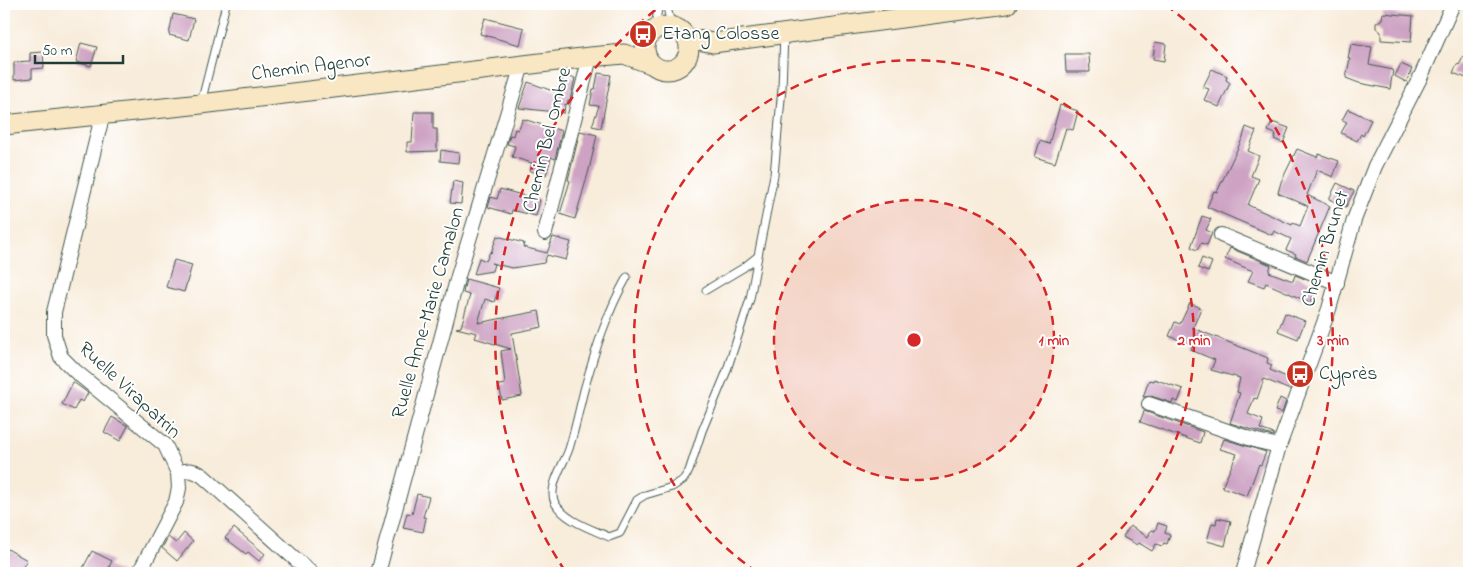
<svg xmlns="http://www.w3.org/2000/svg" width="1473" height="577" font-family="'Indie Flower',sans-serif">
<rect width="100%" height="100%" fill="#fff"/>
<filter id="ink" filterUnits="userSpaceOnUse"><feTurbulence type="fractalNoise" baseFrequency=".02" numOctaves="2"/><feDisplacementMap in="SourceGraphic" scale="10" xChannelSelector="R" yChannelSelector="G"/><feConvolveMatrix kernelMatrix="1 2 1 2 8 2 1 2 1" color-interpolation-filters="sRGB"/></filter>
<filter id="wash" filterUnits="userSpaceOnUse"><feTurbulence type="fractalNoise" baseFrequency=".0096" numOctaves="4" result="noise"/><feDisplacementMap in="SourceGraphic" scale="20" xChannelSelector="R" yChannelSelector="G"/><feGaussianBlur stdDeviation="1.12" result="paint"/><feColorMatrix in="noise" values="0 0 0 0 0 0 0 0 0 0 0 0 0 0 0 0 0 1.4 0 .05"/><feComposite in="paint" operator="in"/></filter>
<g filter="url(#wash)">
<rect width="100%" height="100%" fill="#f8ecda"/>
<g id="blocks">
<!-- building -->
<path fill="#cda2c3" d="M1383,13L1413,16L1411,42L1381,40V32L1376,28V23L1382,19Z
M173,14L194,19L189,40L169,35Z
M485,18L524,28L520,45L480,34Z
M1155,42L1166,44L1164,61L1153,59Z
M81,43L97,47L91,66L76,62Z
M1351,44L1372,47L1369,65L1393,70L1390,89L1359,83L1346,78L1350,58H1348Z
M1469,46V79L1453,73L1457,64L1459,65Z
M43,52L44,68L32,69V78L14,80V62L30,61V53Z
M1065,54H1089L1090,72H1066Z
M1401,64L1412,69L1406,82L1395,76Z
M1212,69L1227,76L1226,80L1230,83L1219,107L1204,100L1209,89L1203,87Z
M598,73L611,75L601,128L592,126L599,106L590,105L593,89H595Z
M563,77L575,78L570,100H568L567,105L565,104L564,113L519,108L528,82L561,94Z
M1060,105L1078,111L1073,130L1066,128L1055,163L1035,157L1040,141L1049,144Z
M1348,109L1371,120L1363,136L1361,134L1357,141L1341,133L1347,122L1342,120Z
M414,112H433V129H437V151L407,152V142H412Z
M523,119L562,131L555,159L551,157L546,175L530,171L532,163L512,157L515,146L507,144L510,135L513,136L515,129L518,130Z
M1272,122L1289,128L1283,143L1274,139L1276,134L1268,131Z
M1246,127L1256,131L1248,151L1259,156L1251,176L1259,179L1248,205L1292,225L1293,223L1300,226L1308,206L1278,193L1281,182L1297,149L1317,157L1319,154L1339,161L1333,177L1317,170L1307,195L1330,206L1307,261L1295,256L1296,254L1286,250L1291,239L1274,231L1272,235L1207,207L1214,191L1217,192L1243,137Z
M580,131L597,135L589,170L575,219L560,214L570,181L568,180Z
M441,150L459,153L458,163L440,161Z
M453,181L463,183L461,204L450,203Z
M1337,183L1354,191L1346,207L1329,199Z
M500,189L540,200L536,216L512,210L511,214L488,207L491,197L497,199Z
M1202,216L1211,219L1206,230L1212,233L1207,245L1201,243L1197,250L1191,247Z
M497,236L524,243L523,247L547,253L553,237L571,242L566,260L547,255L544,263L512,268L491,263L494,264L492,271L474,274L479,258L486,261L490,252L491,253Z
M1230,248L1271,265L1269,272L1293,281L1295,275L1317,284L1311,303L1266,283L1264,287L1248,281L1253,271L1225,259Z
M1202,258L1212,262L1208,272L1198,268Z
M174,260L192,265L184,292L166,287Z
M466,279L499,288L494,302L485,299L478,323L539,311L542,327L512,333L522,396L502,400L499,385L505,384L501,351L511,349L475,338L477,333L456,328L461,327L470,295L463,293Z
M1190,303L1201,308L1193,328L1268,358L1267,363L1272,365L1270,370L1294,380L1290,390L1264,379L1257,399L1254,398L1248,414L1263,420L1260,429L1274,434L1273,436L1230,423L1240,393L1237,392L1240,378L1211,370L1215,360L1191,350L1193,345L1169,336L1175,322L1180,324Z
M1285,313L1305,321L1298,339L1278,331Z
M1154,379L1183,389L1178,402L1173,400L1172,403L1151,396L1143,397L1149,380L1153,381Z
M73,382L88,393L83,402L79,400L74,410L62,404Z
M1280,398L1286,401L1282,413L1275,411Z
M1144,411L1203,432L1200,443L1140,422Z
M112,417L128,426L120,441L104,432Z
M1224,439L1266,452L1261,465L1259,464L1247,496L1222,487L1237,454L1220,449Z
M417,494L429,497L423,517L426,518L423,532L403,528L407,513L412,514Z
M1217,518L1231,521L1225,546L1207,541L1212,523L1216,524Z
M1158,523L1167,526L1165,533L1170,535L1167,544L1164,543L1162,546L1156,544L1152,551L1139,543L1137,545L1123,537L1130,526L1148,537L1151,530L1155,531Z
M234,528L265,554L259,561L248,552L246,554L225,538Z
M184,533L193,541L177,561L162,548L168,537L176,543Z
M4,547L27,560L19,573H4Z
M92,551L112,561L109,567L123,573H94L83,568Z"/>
</g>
</g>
<g filter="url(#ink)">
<use href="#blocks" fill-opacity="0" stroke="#40574d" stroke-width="1"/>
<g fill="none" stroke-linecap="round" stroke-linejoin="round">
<!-- lane casing -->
<g stroke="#40574d" stroke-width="9">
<path id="lane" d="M669,4L668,12L672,27
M654,30L659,4
M201,103L226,4
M627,277C607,312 595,351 584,390C579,410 575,430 569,449C564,464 547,487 555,503C565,521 592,529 609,537L620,533L637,500L645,495L672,487L683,480L689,471L702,431L726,373L750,299L758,256
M706,290L743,268L758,256L774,175L782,88L784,34"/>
</g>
<!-- street casing -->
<g stroke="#40574d" stroke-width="16">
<path id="street" d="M103,113L54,312V335L61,357L75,371L165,445L178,473L179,488L176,502L139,573
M545,233L590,57
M1221,235L1337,283
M1149,404L1257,441L1279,446
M178,473C189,469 194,470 203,476L311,573
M378,573L458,276L522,65
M1243,573L1279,446L1329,309L1354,220L1375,166L1421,76L1453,4"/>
</g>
<!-- secondary casing -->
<g stroke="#40574d" stroke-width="21">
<path id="secondary" d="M645 48a22 22 0 1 1 44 0a22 22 0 1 1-44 0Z
M687,38L713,43L1007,4
M4,125L201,104L590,57L624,54L651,64"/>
</g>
<!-- lane -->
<use href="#lane" stroke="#fff" stroke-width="7"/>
<!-- street -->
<use href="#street" stroke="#fff" stroke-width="14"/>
<!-- secondary -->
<use href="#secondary" stroke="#f9e7c3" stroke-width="19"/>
</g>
</g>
<!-- distance rings -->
<circle cx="914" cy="340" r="140" fill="#d62828" fill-opacity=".12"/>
<g fill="none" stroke="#d62828" stroke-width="2.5" stroke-dasharray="9 6">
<circle cx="914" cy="340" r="140"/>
<path d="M757 572A280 280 0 1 1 1071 572"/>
<path d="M565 571A419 419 0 0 1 662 5M1166 5A419 419 0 0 1 1263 571"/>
</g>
<!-- icons -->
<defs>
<g id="bus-disc" transform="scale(1.4375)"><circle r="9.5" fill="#c8321e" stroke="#fff"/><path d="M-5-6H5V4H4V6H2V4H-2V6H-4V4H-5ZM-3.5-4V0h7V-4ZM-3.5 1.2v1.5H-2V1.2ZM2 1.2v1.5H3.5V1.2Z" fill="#fff"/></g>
</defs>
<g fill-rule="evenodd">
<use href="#bus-disc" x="643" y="34"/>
<use href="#bus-disc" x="1300" y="374"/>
</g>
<g text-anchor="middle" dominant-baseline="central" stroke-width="4" stroke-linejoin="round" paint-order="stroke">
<!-- poi labels -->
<g font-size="20" fill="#1f3d34" stroke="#fff" text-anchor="start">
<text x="662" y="34">Etang Colosse</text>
<text x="1319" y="374">Cyprès</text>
</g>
<!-- street labels -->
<g font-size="20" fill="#1f3d34" stroke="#fff">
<text transform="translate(311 68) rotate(-7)">Chemin Agenor</text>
<text transform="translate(548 140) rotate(-76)">Chemin Bel Ombre</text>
<text transform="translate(1326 249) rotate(-73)">Chemin Brunet</text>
<text transform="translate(429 313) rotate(-74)">Ruelle Anne-Marie Camalon</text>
<text transform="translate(129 391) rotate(43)">Ruelle Virapatrin</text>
</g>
</g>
<circle cx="914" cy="340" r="8" fill="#d62828" stroke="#fff" stroke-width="2.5"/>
<g font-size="15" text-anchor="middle" font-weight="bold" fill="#d62828" stroke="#fff" stroke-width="4" stroke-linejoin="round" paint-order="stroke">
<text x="1054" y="345">1 min</text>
<text x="1194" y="345">2 min</text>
<text x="1333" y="345">3 min</text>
</g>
<!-- margin -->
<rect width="1473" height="577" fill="none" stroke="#fff" stroke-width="20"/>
<!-- scale -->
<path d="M35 55v8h88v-8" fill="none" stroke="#1f3d34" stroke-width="2.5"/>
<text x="42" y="55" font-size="15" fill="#1f3d34" stroke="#ffffff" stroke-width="4" paint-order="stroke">50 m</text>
</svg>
